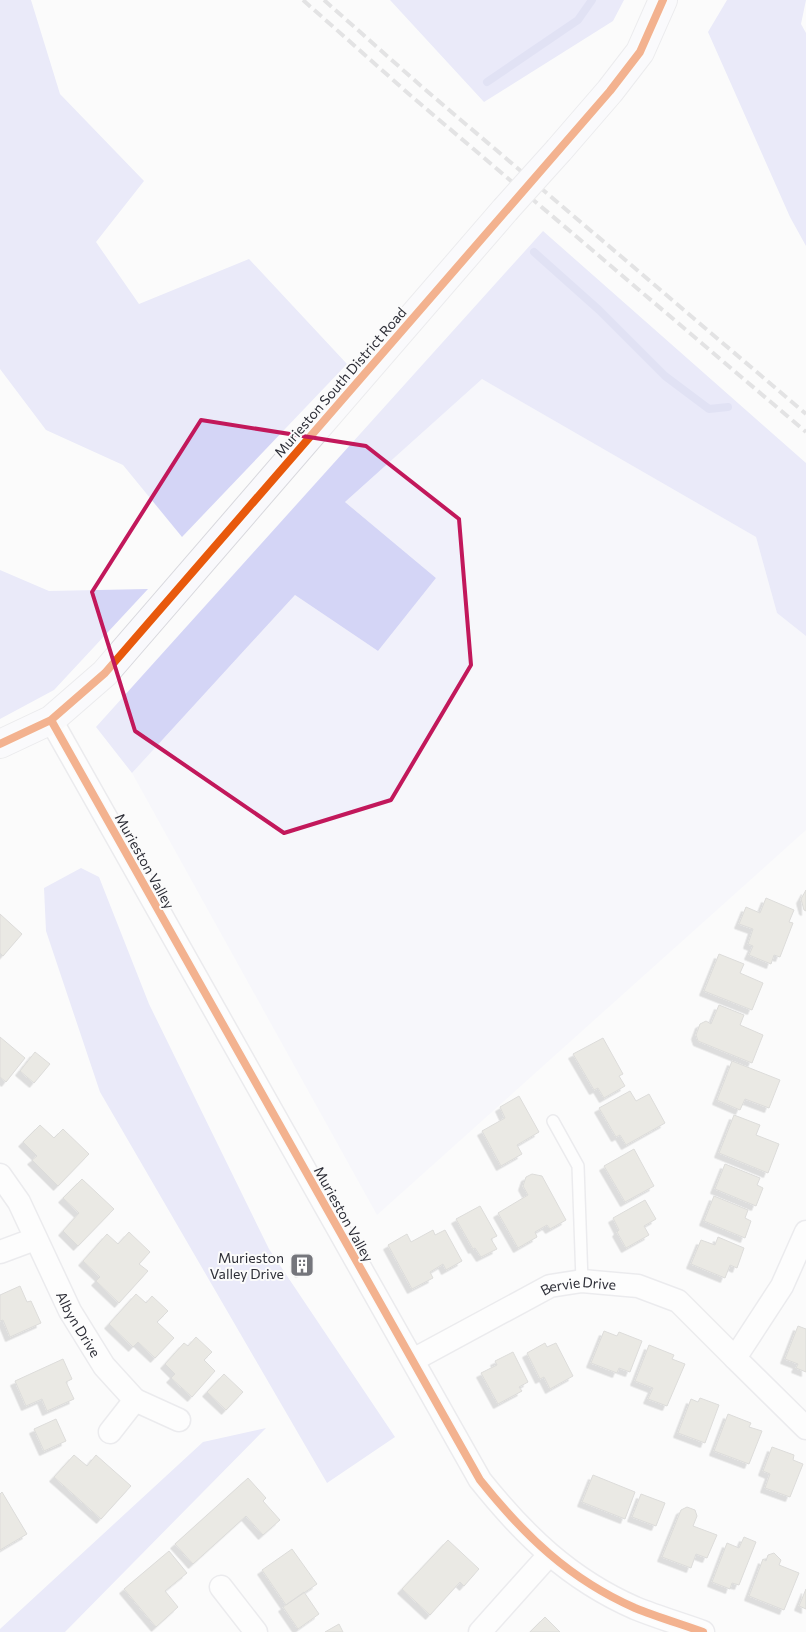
<svg xmlns="http://www.w3.org/2000/svg" width="806" height="1632" font-family="Commissioner,sans-serif">
<defs>
<filter id="shadow"><feDropShadow dx="-4.5" dy="4.5" stdDeviation="0" flood-color="#0004"/></filter>
</defs>
<rect width="100%" height="100%" fill="#fbfbfb"/>
<!-- green -->
<path fill="#f1f1fb" d="M482,379L756,537L777,613L806,636V830L377,1215L132,773L295,595L378,651L436,578L345,502Z"/>
<!-- forest -->
<path fill="#d4d5f6" d="M0,0H31L60,94L144,181L96,242L139,304L249,259L347,364L182,537L123,465L46,430L0,369Z
M390,0H624L613,21L484,102Z
M727,0H806L801,24L806,33V246L790,217L708,32Z
M543,231L806,463V636L777,613L756,537L482,379L345,502L436,578L378,651L295,595L132,773L96,727Z
M0,570L49,591L148,589L54,690L0,719Z
M81,868L99,877L149,1004L269,1249L395,1437L327,1483L100,1092L46,931L44,888Z
M266,1428L65,1632H0V1629L203,1442Z"/>
<g fill="none" stroke-linecap="round" stroke-linejoin="round">
<!-- stream -->
<path stroke="#c2c3ec" stroke-width="8" d="M487,82L578,20L592,0
M534,252L599,310L665,376L709,409L728,407"/>
</g>
<!-- building -->
<path fill="#d6d3c7" stroke="#b7b6b2" filter="url(#shadow)" d="M806,890V911L804,910L801,899Z
M766,898L794,910L789,922L793,923L780,957L774,955L771,964L749,955L753,946L748,944L753,929L739,924L746,907L760,913Z
M0,914L22,934L3,956L0,953Z
M719,954L744,964L740,973L763,983L752,1010L704,991Z
M719,1005L744,1015L740,1025L763,1035L752,1063L698,1041L696,1035L700,1024L706,1021L711,1024Z
M0,1037L25,1058L6,1082L0,1077Z
M603,1038L623,1074L619,1076L625,1086L604,1098L598,1088L594,1090L573,1054Z
M35,1052L50,1064L34,1083L20,1071Z
M732,1061L780,1080L769,1108L745,1099L740,1110L717,1100Z
M630,1091L636,1101L649,1094L665,1123L626,1145L620,1135L616,1137L599,1108Z
M519,1096L539,1132L517,1145L522,1154L501,1166L482,1131L505,1118L500,1107Z
M734,1115L760,1125L756,1135L779,1144L768,1173L719,1153Z
M40,1125L54,1138L63,1129L89,1154L58,1186L32,1160L37,1156L23,1142Z
M634,1149L654,1186L625,1202L604,1166Z
M725,1164L760,1178L757,1185L763,1188L756,1206L715,1189Z
M532,1174L542,1176L566,1220L550,1229L547,1225L535,1232L537,1237L518,1248L498,1213L528,1195L523,1186L526,1177Z
M82,1179L114,1209L78,1246L63,1231L79,1213L63,1198Z
M714,1196L748,1210L745,1218L751,1221L745,1238L704,1221Z
M645,1200L656,1219L644,1226L649,1235L626,1248L617,1232L619,1230L613,1218Z
M480,1206L497,1236L491,1239L497,1249L481,1257L475,1248L473,1249L456,1219Z
M433,1230L435,1235L445,1230L462,1261L446,1270L443,1264L430,1272L433,1278L412,1289L388,1245L407,1234L411,1242Z
M129,1232L150,1252L139,1264L148,1271L119,1303L96,1281L100,1277L83,1261L107,1234L118,1244Z
M718,1237L744,1248L737,1268L730,1265L725,1278L691,1264L701,1240L715,1245Z
M305,1257L310,1268L300,1273L295,1262Z
M20,1286L27,1302L31,1301L41,1323L10,1337L3,1320L0,1321V1295Z
M136,1294L146,1303L152,1296L168,1311L157,1322L174,1338L155,1358L138,1342L133,1347L109,1324Z
M798,1326L806,1329V1372L796,1368L798,1364L785,1359Z
M604,1331L617,1336L619,1332L642,1341L630,1372L619,1368L617,1373L591,1363Z
M196,1337L212,1352L204,1360L215,1371L192,1397L171,1378L175,1374L165,1364L184,1343L188,1346Z
M545,1343L547,1347L556,1343L573,1376L550,1389L544,1377L540,1379L527,1353Z
M649,1345L674,1355L672,1359L685,1364L667,1406L648,1399L653,1388L635,1381Z
M513,1352L528,1382L519,1387L522,1391L498,1404L481,1373L497,1365L495,1361Z
M63,1359L72,1379L66,1382L74,1399L47,1411L42,1399L26,1406L15,1381Z
M224,1374L243,1392L226,1410L207,1392Z
M700,1398L719,1405L705,1443L678,1433L691,1399L698,1402Z
M728,1414L751,1423L749,1427L762,1431L749,1464L714,1451Z
M56,1419L66,1441L44,1451L34,1429Z
M772,1447L794,1455L793,1460L803,1464L790,1497L765,1488L770,1474L763,1471Z
M74,1455L87,1466L96,1455L131,1486L101,1519L54,1477Z
M593,1475L635,1492L625,1519L582,1502Z
M248,1478L266,1498L263,1501L280,1520L263,1535L246,1516L193,1564L175,1544Z
M2,1492L27,1534L0,1550V1494Z
M641,1494L665,1503L656,1526L632,1517Z
M687,1507L695,1510L697,1516L693,1526L717,1535L707,1558L696,1554L691,1568L662,1557L681,1510Z
M744,1537L756,1542L739,1585L732,1583L730,1589L712,1582L727,1543L739,1548Z
M448,1540L479,1569L464,1586L460,1582L430,1615L402,1589Z
M292,1549L317,1584L286,1605L262,1570Z
M169,1551L187,1573L165,1591L178,1607L156,1627L124,1589Z
M774,1553L781,1560L779,1565L799,1573L784,1610L749,1596L763,1559L766,1561L768,1555Z
M806,1589V1609L799,1606Z
M304,1592L319,1614L298,1629L283,1607Z
M545,1617L560,1632H530Z
M339,1624L343,1632H325Z"/>
<g fill="none" stroke-linecap="round" stroke-linejoin="round">
<!-- lane casing -->
<g stroke="#d8d8dd" stroke-width="14">
<path id="lane" d="M553,1121L578,1166L582,1281"/>
</g>
<!-- street casing -->
<g stroke="#d8d8dd" stroke-width="25">
<g id="street">
<path d="M51,720L480,1480C524,1535 569,1579 635,1608C657,1617 681,1624 703,1632"/>
<path id="s1" d="M0,1175L19,1202L70,1311L104,1366L135,1400"/>
<path d="M0,1252L35,1239"/>
<path d="M735,1358L806,1428"/>
<path id="s2" d="M413,1360L550,1286L582,1281L638,1286L678,1301L735,1358L782,1286L806,1232"/>
<path d="M110,1432L135,1400L179,1420"/>
<path d="M221,1587L256,1632"/>
<path d="M480,1632L549,1555"/>
</g>
</g>
<!-- secondary casing -->
<g stroke="#d8d8dd" stroke-width="30">
<path id="secondary" d="M559,150L610,91L640,52L663,0
M0,744L51,720L105,673L505,210"/>
</g>
<!-- lane -->
<use href="#lane" stroke="#fefefe" stroke-width="11"/>
<!-- street -->
<use href="#street" stroke="#fefefe" stroke-width="22"/>
<!-- secondary -->
<use href="#secondary" stroke="#f9f9fc" stroke-width="28"/>
<!-- rail -->
<path stroke="#c6c6c7" stroke-width="4" stroke-dasharray="10 5" stroke-linecap="butt" d="M303,0L410,95L806,432
M324,0L421,86L806,414"/>
<!-- secondary-bridge casing -->
<g stroke="#d8d8dd" stroke-width="30" stroke-linecap="butt">
<path id="secondary-bridge" d="M505,210L559,150"/>
</g>
<!-- secondary-bridge -->
<use href="#secondary-bridge" stroke="#f9f9fc" stroke-width="28"/>
<!-- cycleway casing -->
<g stroke="#fbfbfb" stroke-width="11">
<path id="cycleway" d="M51,720L480,1480C524,1535 569,1579 635,1608C657,1617 681,1624 703,1632
M0,744L51,720L105,673L610,91L640,52L663,0"/>
</g>
<!-- cycleway -->
<use href="#cycleway" stroke="#e8590c" stroke-width="8"/>
</g>
<!-- marked area -->
<path d="M0 0H806V1632H0ZM201,420L366,446L459,519L471,665L391,800L284,833L135,731L92,592Z" fill="#fbfbfb" fill-opacity=".55" fill-rule="evenodd"/>
<path fill="none" stroke="#c2185b" stroke-width="4" stroke-linejoin="round" d="M201,420L366,446L459,519L471,665L391,800L284,833L135,731L92,592Z"/>
<!-- icons -->
<defs>
<g id="building-square" transform="scale(1.25)"><rect x="-9" y="-9" width="18" height="18" rx="4" fill="#75767c" stroke="#fbfbfb"/><path d="M-4-6H4V6H1V3H-1V6H-4ZM-2.5-4.3h1.7v1.8h-1.7ZM.8-4.3h1.7v1.8H.8ZM-2.5-1h1.7V.8h-1.7ZM.8-1h1.7V.8H.8Z" fill="#fff"/></g>
</defs>
<g fill-rule="evenodd">
<use href="#building-square" x="302" y="1265"/>
</g>
<g text-anchor="middle" dominant-baseline="central" stroke-width="4" stroke-linejoin="round" paint-order="stroke">
<!-- street labels -->
<g font-size="14" fill="#2d2e37" stroke="#fbfbfb">
<text transform="translate(340 382) rotate(-49)">Murieston South District Road</text>
<text transform="translate(145 861) rotate(61)">Murieston Valley</text>
<text transform="translate(344 1214) rotate(61)">Murieston Valley</text>
<text stroke="none"><textPath href="#s2" startOffset="184">Bervie Drive</textPath></text>
<text stroke="none"><textPath href="#s1" startOffset="169">Albyn Drive</textPath></text>
</g>
<!-- poi labels -->
<g font-size="14" fill="#2d2e37" stroke="#fbfbfb" text-anchor="end">
<text x="284" y="1257">Murieston<tspan x="284" dy="16">Valley Drive</tspan></text>
</g>
</g>
</svg>
